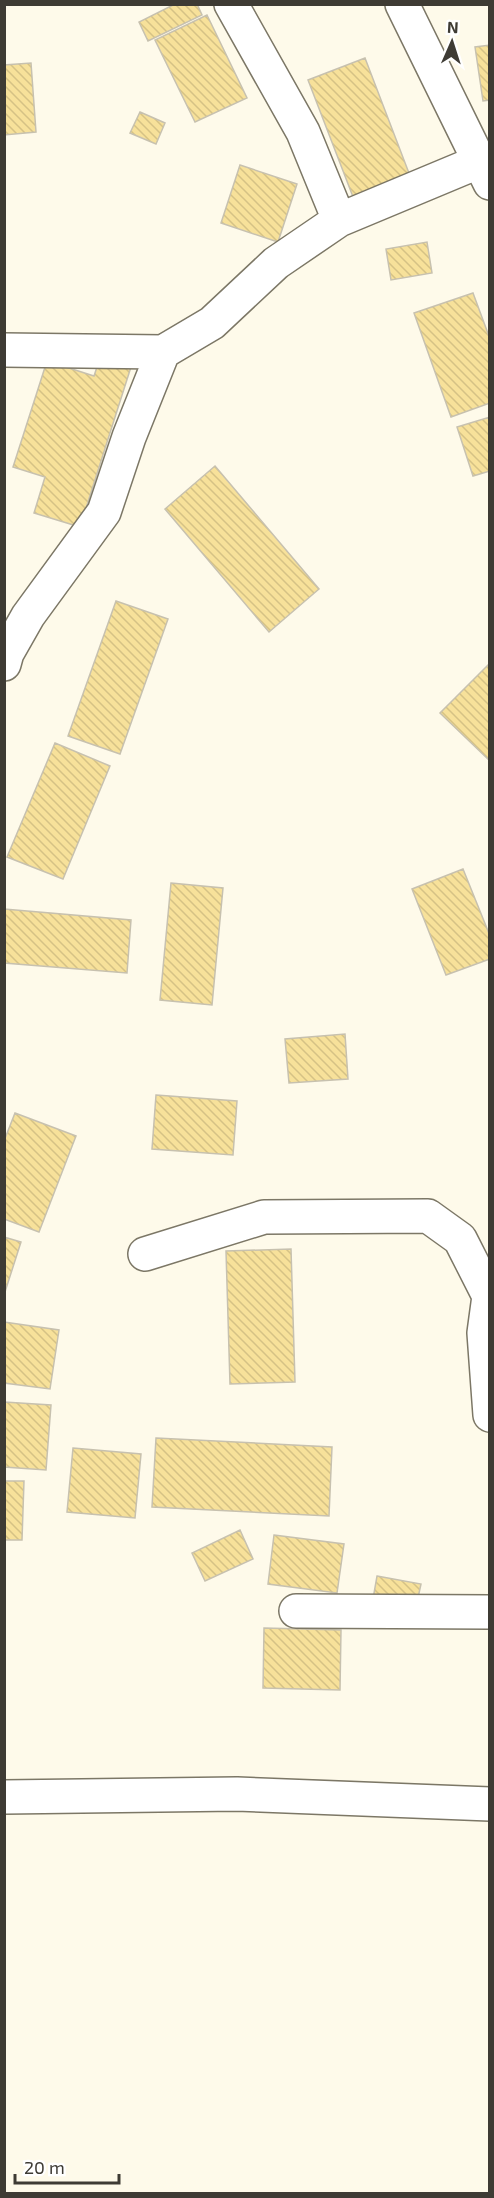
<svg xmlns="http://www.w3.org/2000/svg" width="494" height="2198" font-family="'Exo 2',sans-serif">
<defs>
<pattern id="building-back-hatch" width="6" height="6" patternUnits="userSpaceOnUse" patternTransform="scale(1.5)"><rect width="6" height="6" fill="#f7e19a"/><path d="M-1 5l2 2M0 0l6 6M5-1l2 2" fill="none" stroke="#d5c285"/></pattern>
</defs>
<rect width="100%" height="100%" fill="#fefaea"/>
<!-- building -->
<path fill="url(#building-back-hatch)" stroke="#c7c1af" stroke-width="1.5" d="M175,4H197L202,15L148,41L139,22Z
M207,15L247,98L195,122L155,40Z
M490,45V100L483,101L475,47Z
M365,58L412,181L355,202L308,80Z
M31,63L36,132L4,135V65Z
M140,112L165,123L156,144L130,133Z
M240,165L297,184L278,242L221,223Z
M427,242L432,273L391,280L386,249Z
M473,293L490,339V403L451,417L414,313Z
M100,358L131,367L80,527L34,513L45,477L13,467L47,361L94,376Z
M490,417V471L473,476L457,427Z
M215,466L319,589L269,632L165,509Z
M116,601L168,619L120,754L68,736Z
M490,663V761L440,713Z
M55,743L110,766L63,879L7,857Z
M463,869L490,936V959L446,975L412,889Z
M171,883L223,888L212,1005L160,1000Z
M4,909L131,920L127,973L4,963Z
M345,1034L348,1079L289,1083L285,1039Z
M156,1095L237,1101L233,1155L152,1149Z
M15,1113L76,1136L39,1232L4,1219V1141Z
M4,1237L21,1242L4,1295Z
M291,1249L295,1382L230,1384L226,1251Z
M4,1322L59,1330L50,1389L4,1383Z
M4,1402L51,1405L46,1470L4,1467Z
M156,1438L332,1447L329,1516L152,1507Z
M73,1448L141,1454L135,1518L67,1512Z
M4,1481H24L22,1540H4Z
M240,1530L253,1559L205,1581L192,1553Z
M274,1535L344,1544L337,1593L268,1584Z
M377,1576L421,1584L416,1607L373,1599Z
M264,1628L341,1630L340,1690L263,1688Z"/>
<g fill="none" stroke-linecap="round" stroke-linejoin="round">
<!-- minor casing -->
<g stroke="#7c7766" stroke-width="36">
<path id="minor" d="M231,4L303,132L339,220
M402,4L490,183
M4,350L163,352L212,323L276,263L339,220L478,162
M4,664L7,653L28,616L104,512L129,437L163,352
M145,1254L264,1217L428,1216L460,1239L489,1296L484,1333L490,1415
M296,1611L490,1612
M4,1797L237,1794L490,1804"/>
</g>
<!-- minor -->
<use href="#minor" stroke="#fff" stroke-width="33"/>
</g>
<!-- border -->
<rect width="494" height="2198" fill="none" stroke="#3e3b34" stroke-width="12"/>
<!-- north arrow -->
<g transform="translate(452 42) rotate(3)" stroke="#ffffff" stroke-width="4.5" paint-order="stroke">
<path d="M0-4.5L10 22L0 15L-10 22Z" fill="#3e3b34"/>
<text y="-9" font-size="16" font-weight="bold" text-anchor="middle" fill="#3e3b34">N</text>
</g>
<!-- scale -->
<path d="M15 2174v9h104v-9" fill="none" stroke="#3e3b34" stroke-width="3"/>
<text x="24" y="2174" font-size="18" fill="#3e3b34" stroke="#ffffff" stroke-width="4.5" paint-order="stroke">20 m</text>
</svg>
